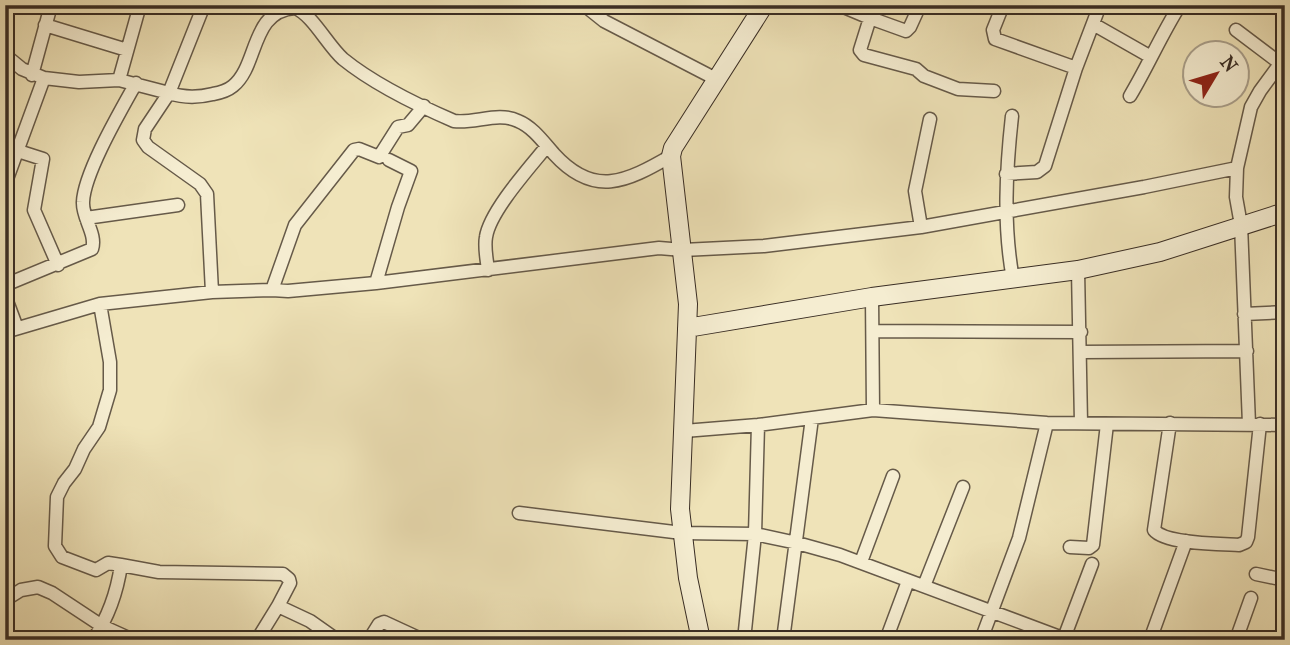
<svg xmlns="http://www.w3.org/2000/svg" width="1290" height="645" font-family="'IM FELL French Canon',serif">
<rect width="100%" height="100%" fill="#efe3b8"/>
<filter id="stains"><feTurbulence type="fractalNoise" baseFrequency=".00286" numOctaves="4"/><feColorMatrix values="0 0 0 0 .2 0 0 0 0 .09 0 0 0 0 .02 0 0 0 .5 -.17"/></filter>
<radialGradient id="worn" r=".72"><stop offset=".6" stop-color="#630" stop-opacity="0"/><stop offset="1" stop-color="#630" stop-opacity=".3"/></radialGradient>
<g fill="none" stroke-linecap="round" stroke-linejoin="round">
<!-- street casing -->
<g stroke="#665a49" stroke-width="15">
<path id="street" d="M204,5L169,93C184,98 197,98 213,94C219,93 227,91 233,86C259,65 250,11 295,8C312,14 328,46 343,59C375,85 417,105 454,121C475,124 498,111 518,121C533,127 544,143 554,154C594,198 626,182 671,156
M584,5L604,21L716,79
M839,5L870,18L860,50L864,55L916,69L924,76L958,89L994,91
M1003,5L993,30L995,39L1076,68
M870,18L906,31L910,27L920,5
M1093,24L1151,57
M45,25L127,50
M1236,30L1285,67
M5,55L22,69L44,78L79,82L119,80L169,93L145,129L143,140L148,147L200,184L207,194L212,292
M32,75L50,9
M119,80L140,5
M1130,96C1148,66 1161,35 1180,5
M1012,116C1006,170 1003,226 1013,279
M18,151L43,159L34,210L58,265
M1237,168L1251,107L1260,91L1285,57
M1006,174L1037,172L1045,166L1076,68L1100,5
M5,179H7L44,78
M86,218L178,205
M921,227L915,191L930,119
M488,270C487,260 484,248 486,237C490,211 530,167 547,146
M1078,270L1081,423
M376,283L398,207L411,171L389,160
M5,285L92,249C97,234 82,218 83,202C84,173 121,110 136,83
M272,290L288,291L376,283L659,248L683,250L764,246L921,227L1144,187L1237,168L1236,197L1241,225L1249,424
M5,296L17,328
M872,297L873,410
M100,304L110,362V390L99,427L84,449L75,469L64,483L57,497L55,546L62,557L96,570L108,563L121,565
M1244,314L1285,312
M873,331L1081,332
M5,332L100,304L212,292L272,290L295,225L354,150L359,149L379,157L398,127L408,125L424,106
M1081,352L1247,351
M1170,423L1154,530C1165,544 1221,544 1239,545L1246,542L1248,537L1260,424
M684,431L758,425L873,410L1047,423L1285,425
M519,513L682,533L755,534L797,543L840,555L1068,640
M1070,547L1089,548L1093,545L1107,424
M861,562L893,476
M1256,574L1285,580
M924,586L963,487
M5,600L21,590L38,587L52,593L102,626L133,640
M1064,638L1092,564
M93,640C109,616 117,593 121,565L159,572L283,574L289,579L290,583L278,606
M257,640L278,606L310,621L337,640
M369,640L379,624L384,622L423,640
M744,640L755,534L758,425
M783,640L812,418
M886,640L908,581
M981,640L1019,538L1047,423
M1150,640L1186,541
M1236,640L1251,598"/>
</g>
<!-- secondary casing -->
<g stroke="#392d24" stroke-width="20">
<path id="secondary" d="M687,328L872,297L1078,270L1160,252L1285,212
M701,640L688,578L680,509L688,304L671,156L673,148L764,5"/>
</g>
<!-- street -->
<use href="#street" stroke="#f5edd1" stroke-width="12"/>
<!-- secondary -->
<use href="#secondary" stroke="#f5edd1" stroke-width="18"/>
</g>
<!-- margin -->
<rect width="1290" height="645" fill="none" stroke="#efe3b8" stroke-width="28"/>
<rect x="7" y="7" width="1276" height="631" fill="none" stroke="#392d24" stroke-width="3.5"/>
<rect x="14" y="14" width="1262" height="617" fill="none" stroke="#392d24" stroke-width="2"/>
<!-- north arrow -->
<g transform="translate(1216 74) rotate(52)"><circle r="33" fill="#f5edd1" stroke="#aaa08c" stroke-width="2"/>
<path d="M0-5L12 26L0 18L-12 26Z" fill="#8f2418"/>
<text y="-10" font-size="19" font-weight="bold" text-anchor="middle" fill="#392d24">N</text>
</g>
<rect width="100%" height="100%" filter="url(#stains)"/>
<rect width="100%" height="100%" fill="url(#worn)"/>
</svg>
